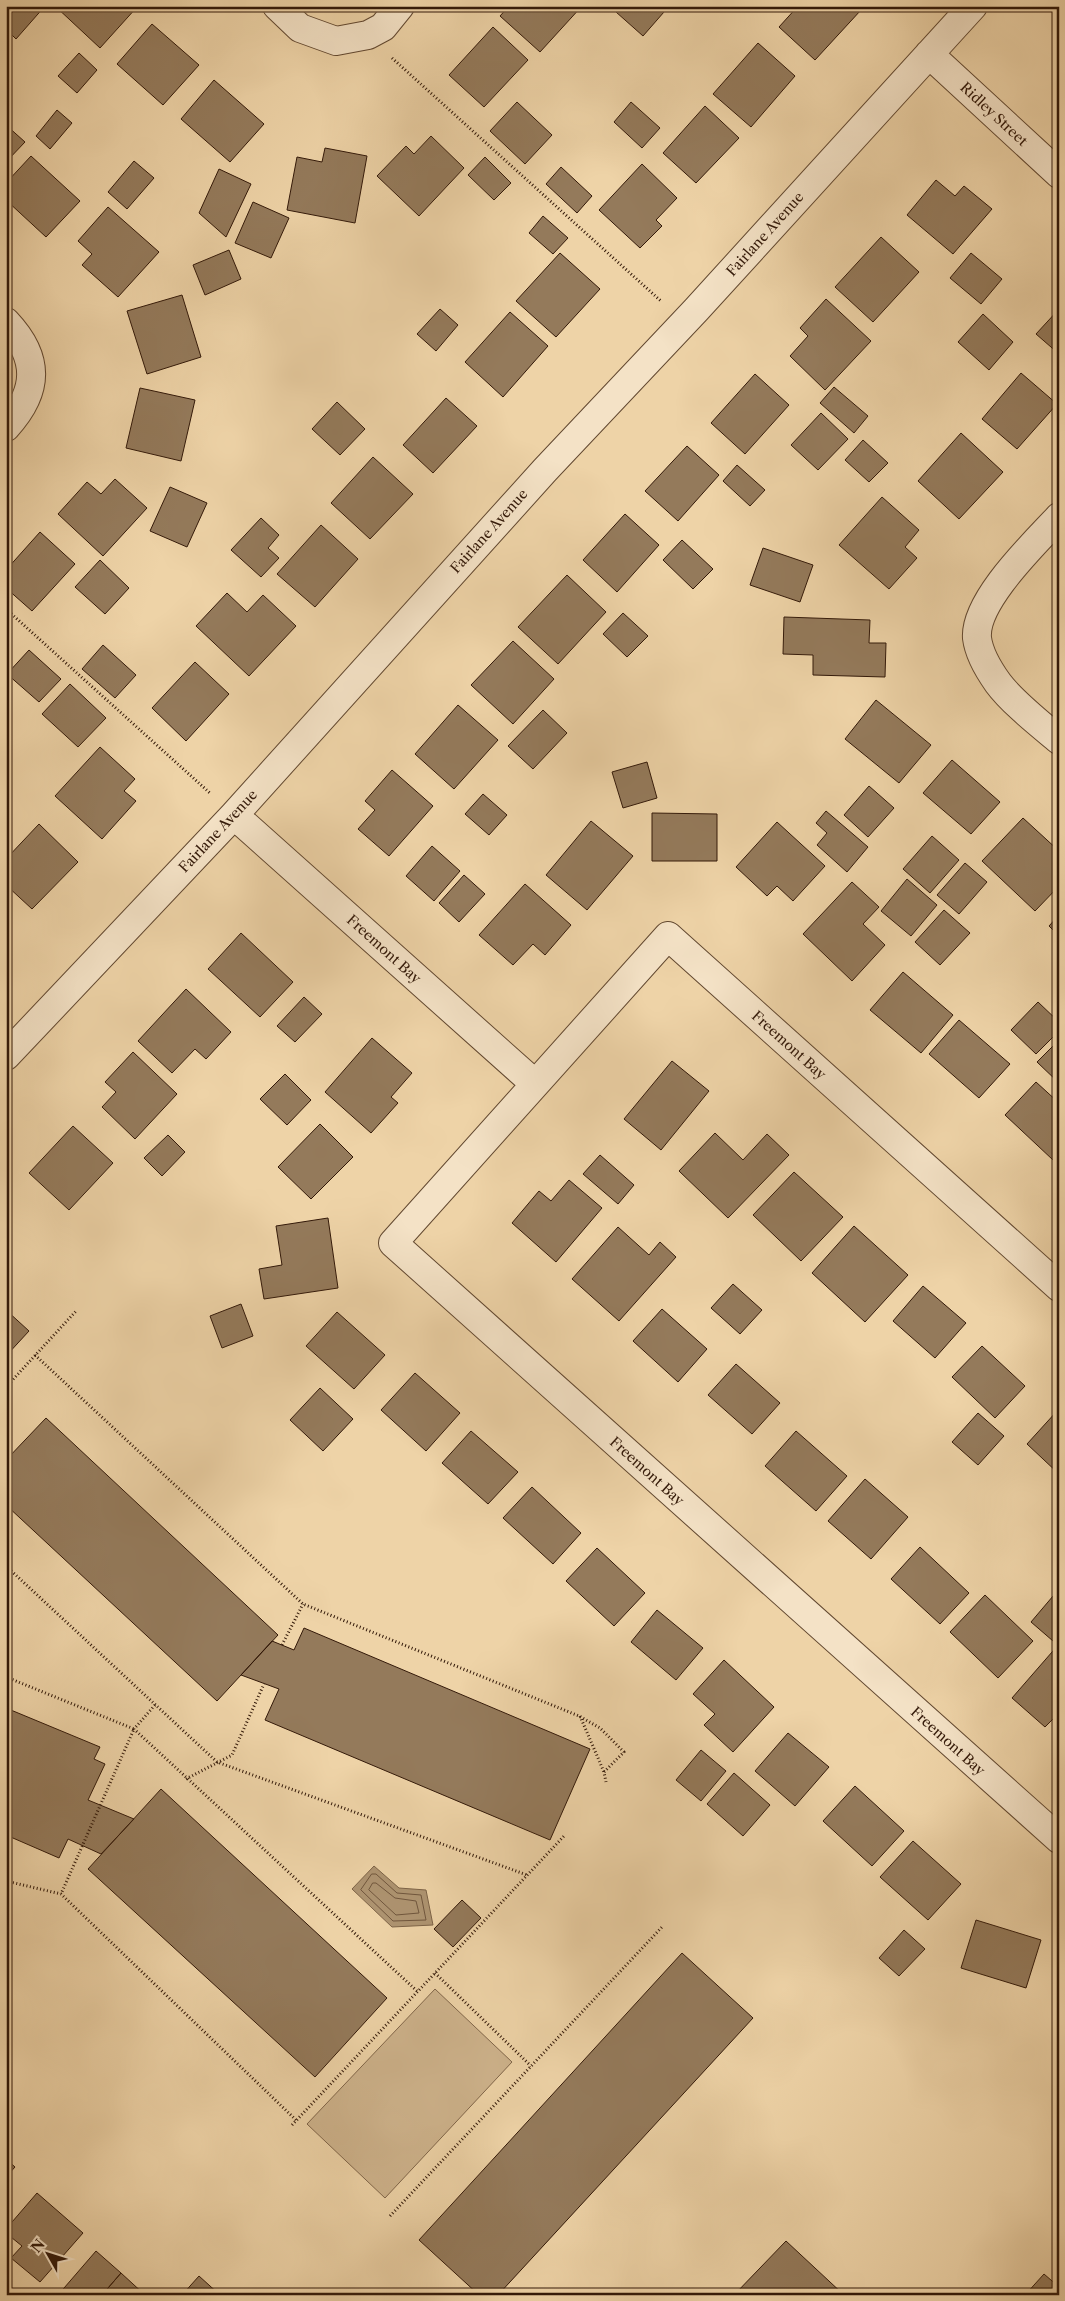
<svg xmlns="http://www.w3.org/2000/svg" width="1065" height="2301" font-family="'Libre Caslon Text',serif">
<rect width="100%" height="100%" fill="#eed3a7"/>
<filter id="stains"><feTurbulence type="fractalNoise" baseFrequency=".004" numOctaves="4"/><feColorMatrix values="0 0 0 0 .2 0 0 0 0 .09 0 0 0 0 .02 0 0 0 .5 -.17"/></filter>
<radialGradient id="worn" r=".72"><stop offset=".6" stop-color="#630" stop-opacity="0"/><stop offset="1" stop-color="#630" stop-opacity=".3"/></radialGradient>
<!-- green -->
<path fill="#ceb38c" stroke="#80664a" d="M435,1989L512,2062L385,2198L307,2124Z"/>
<!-- water -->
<path fill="#ae9471" stroke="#7d6347" d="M374,1866L399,1888L426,1890L433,1925L392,1927L352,1889Z"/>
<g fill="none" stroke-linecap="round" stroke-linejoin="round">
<!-- shore -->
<path stroke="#70563d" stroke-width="1" d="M372,1874H376L397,1893L421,1895L426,1920L393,1921L361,1890Z
M373,1883H376L395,1898L416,1901L419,1913L396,1915L369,1890Z"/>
</g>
<!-- building -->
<path fill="#947a5b" stroke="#331909" d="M7,6H45L16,39L6,29Z
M55,6H136L137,7L100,48Z
M509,6H582L540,52L500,16Z
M621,6H658L664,12L643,36L616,12Z
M798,6H856L861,10L815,60L779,27Z
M152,24L199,65L163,105L117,64Z
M493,27L528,60L484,107L449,75Z
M758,43L795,76L751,127L713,94Z
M79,53L97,70L77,93L58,76Z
M214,80L264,124L230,162L181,119Z
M517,102L552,135L525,164L490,131Z
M631,102L660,128L642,148L614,122Z
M705,106L739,138L696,183L663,153Z
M57,110L72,123L50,149L36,136Z
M6,125L25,142L6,162Z
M431,136L464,168L419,216L377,176L406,146L414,154Z
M325,148L367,156L355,223L287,210L297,157L322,162Z
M31,156L80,201L46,237L6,200V183Z
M485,157L511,183L494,200L468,175Z
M134,161L154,178L127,209L108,192Z
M642,164L677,198L656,220L662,226L640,248L599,210Z
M561,167L592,196L577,213L546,184Z
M219,169L251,184L226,237L199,213Z
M936,180L955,196L964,186L992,209L953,254L907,215Z
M253,202L289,218L271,258L235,243Z
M108,207L159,252L118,297L82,265L92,254L78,241Z
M543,216L568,238L553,254L529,233Z
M881,237L919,272L873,322L835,287Z
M229,250L241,279L205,295L193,265Z
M560,253L600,289L556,337L516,301Z
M971,253L1002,279L981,304L950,278Z
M182,295L201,357L147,374L127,311Z
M826,299L871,341L825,390L790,356L808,336L800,328Z
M440,309L458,325L436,351L417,334Z
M1059,309V354L1036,334Z
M510,312L548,346L503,397L465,362Z
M983,314L1013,342L989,370L958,342Z
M1021,373L1057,404L1017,449L982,419Z
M755,374L789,405L745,454L711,423Z
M834,387L868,416L854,433L820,403Z
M140,388L195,400L181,461L126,448Z
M446,398L477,426L433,473L403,445Z
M337,402L365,429L340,455L312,429Z
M821,413L848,439L818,470L791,445Z
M961,433L1003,472L959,519L918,481Z
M863,440L888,463L869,482L845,460Z
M687,446L719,475L678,521L645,491Z
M373,457L413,494L370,539L331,503Z
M737,465L765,490L750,506L723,481Z
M115,479L147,508L103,556L58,514L87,482L101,494Z
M170,487L207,503L187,547L150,531Z
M882,497L919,530L905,547L917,558L889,589L839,545Z
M625,514L659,545L617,592L583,560Z
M261,518L279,535L268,548L279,558L261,577L231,550Z
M321,525L358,559L315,607L277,574Z
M40,532L75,564L32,611L6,588V570Z
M682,540L713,569L693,589L663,560Z
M763,548L813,565L800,602L750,585Z
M100,560L129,588L105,614L75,587Z
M567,575L606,612L558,664L518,627Z
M227,593L247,612L263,595L296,626L249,676L196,626Z
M623,613L648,636L627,657L603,634Z
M784,617L870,620L869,643H886L885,677L813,675V655L783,654Z
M513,641L554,679L513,724L471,685Z
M103,645L136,675L115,698L82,669Z
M29,650L61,679L39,702L7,674Z
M195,662L229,694L186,741L152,708Z
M70,684L106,718L78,747L42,714Z
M876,700L931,745L899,783L845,739Z
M458,705L498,740L454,789L415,754Z
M543,710L567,733L533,769L508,746Z
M100,747L135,779L124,791L136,801L102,839L55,796Z
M952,760L1000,802L971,834L923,793Z
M647,762L657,798L623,808L612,772Z
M392,770L433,806L389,856L358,829L375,810L365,801Z
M869,786L894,808L868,837L844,815Z
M483,794L507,815L489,835L465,814Z
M826,811L868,847L847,872L817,845L827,833L816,823Z
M652,813L717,814V861H652Z
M1023,818L1059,851V886L1035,911L982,861Z
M591,821L633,856L587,910L546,875Z
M777,822L825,866L793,901L777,886L767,896L736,867Z
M39,824L78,862L32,909L6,885V859Z
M932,836L959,860L930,893L903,869Z
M432,846L460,871L434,901L406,876Z
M965,863L987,882L959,914L937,895Z
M464,875L485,894L459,922L439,903Z
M907,879L937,905L911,936L881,911Z
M852,882L879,907L863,924L885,945L852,981L803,934Z
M525,884L571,925L545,955L533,944L513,965L479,935Z
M944,910L970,933L940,965L915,942Z
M1059,915V936L1049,926Z
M241,933L293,982L260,1017L208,969Z
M903,972L953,1015L921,1053L870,1010Z
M186,989L231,1032L206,1059L195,1049L172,1073L138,1041Z
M304,997L322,1014L295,1042L277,1026Z
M1038,1002L1059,1022V1031L1036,1054L1011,1030Z
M959,1020L1010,1064L979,1098L929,1054Z
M372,1038L412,1073L391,1097L398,1103L371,1133L325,1092Z
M1059,1040V1083L1037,1062Z
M133,1052L177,1094L135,1139L102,1107L116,1092L105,1082Z
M672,1061L709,1091L661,1150L624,1119Z
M285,1074L311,1100L287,1125L260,1099Z
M1036,1082L1059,1103V1153L1053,1160L1005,1115Z
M320,1124L353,1157L311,1199L278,1167Z
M73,1126L113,1163L69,1210L29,1173Z
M715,1133L743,1160L767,1134L789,1155L728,1218L679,1171Z
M168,1135L185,1152L162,1176L144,1158Z
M600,1155L634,1185L618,1204L583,1174Z
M794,1172L843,1217L801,1261L753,1215Z
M569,1180L602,1208L556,1262L512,1223L539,1191L551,1201Z
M328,1218L338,1288L264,1299L259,1269L282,1265L276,1226Z
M854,1226L908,1275L865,1322L812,1273Z
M618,1227L649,1255L660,1242L676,1257L619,1321L572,1279Z
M733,1284L762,1310L740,1334L711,1308Z
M923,1286L966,1323L935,1358L893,1321Z
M241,1304L253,1336L222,1348L210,1316Z
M662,1309L707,1349L678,1382L633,1341Z
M6,1310L29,1331L6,1356Z
M337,1312L385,1355L354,1389L306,1346Z
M982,1346L1025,1386L995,1418L952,1377Z
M736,1364L780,1403L752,1434L708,1395Z
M415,1373L460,1413L426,1451L381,1410Z
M320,1388L353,1419L323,1451L290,1420Z
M1057,1411L1059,1412V1474L1027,1444Z
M978,1413L1004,1436L978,1465L952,1442Z
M46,1418L278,1635L217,1701L6,1505V1460Z
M471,1431L518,1472L488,1504L442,1463Z
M796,1431L847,1476L816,1511L765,1466Z
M865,1479L908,1517L871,1559L828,1521Z
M532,1487L581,1533L553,1564L503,1518Z
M920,1547L969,1593L940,1624L891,1579Z
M597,1548L645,1593L614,1626L566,1581Z
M1059,1589V1634L1053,1641L1031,1622Z
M985,1595L1033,1641L998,1678L950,1632Z
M657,1610L703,1648L676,1680L631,1642Z
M304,1628L590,1749L550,1840L265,1720L279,1689L241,1675L272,1641L294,1650Z
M1059,1644V1713L1045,1727L1012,1698Z
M724,1660L774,1707L733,1752L704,1725L715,1714L693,1694Z
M6,1708L100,1747L94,1759L105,1764L88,1800L134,1819L101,1854L68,1839L59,1858L6,1835Z
M788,1733L829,1767L795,1806L755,1771Z
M701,1750L726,1771L701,1801L676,1780Z
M734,1773L770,1805L743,1836L707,1804Z
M855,1786L904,1831L872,1866L823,1821Z
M161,1789L387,1998L315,2077L88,1869Z
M913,1841L961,1884L928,1920L880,1877Z
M462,1900L481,1918L453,1947L434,1929Z
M976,1920L1041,1940L1026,1988L961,1968Z
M904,1930L925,1949L899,1976L879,1958Z
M682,1953L753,2018L498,2295H479L419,2240Z
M6,2159L15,2167L6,2177Z
M37,2193L83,2233L40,2282L11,2258L22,2246L6,2233V2229Z
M786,2241L844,2295H734Z
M96,2251L121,2273L102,2295H58Z
M121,2273L145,2295H102Z
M1044,2274L1059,2287V2295H1025Z
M199,2276L220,2295H182Z"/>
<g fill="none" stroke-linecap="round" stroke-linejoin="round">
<!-- minor casing -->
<g stroke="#624830" stroke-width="30">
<path id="minor" d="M277,6L300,28L336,41L368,35L383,27L400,6
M929,54L1059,174
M6,322C40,358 39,391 6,427
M1059,517C1035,543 974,601 977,638C979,654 988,669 998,683C1012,702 1040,724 1059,740
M234,815L534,1083
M6,1056L234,815L545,470L696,310L973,6
M1059,1287L668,936L393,1243L1059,1839"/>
</g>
<!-- path -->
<path stroke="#331909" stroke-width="3" stroke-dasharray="1 2.5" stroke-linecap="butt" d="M392,58L662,302
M6,609L211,794
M35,1355L303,1604L579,1716L600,1728L624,1752L604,1772L606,1782
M6,1387L77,1310
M6,1566L217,1762L527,1875
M282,1645L303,1604
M6,1677L134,1729L61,1894
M155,1705L134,1729L417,1991
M580,1716L604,1772
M186,1779L232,1755L264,1684
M6,1881L61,1894L296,2120
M435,1973L531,2066
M292,2125L565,1835
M390,2216L663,1926"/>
<!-- minor -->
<use href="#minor" stroke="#f4e2c6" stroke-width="28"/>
</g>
<g text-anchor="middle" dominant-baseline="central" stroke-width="4.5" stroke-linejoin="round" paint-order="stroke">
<!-- street labels -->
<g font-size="14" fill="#331909" stroke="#f4e2c6">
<text transform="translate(994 114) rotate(43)">Ridley Street</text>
<text transform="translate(765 234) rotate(-48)">Fairlane Avenue</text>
<text transform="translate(489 531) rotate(-48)">Fairlane Avenue</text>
<text transform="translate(218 831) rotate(-47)">Fairlane Avenue</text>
<text transform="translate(384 949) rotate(42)">Freemont Bay</text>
<text transform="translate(789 1045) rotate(42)">Freemont Bay</text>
<text transform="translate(647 1471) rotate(42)">Freemont Bay</text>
<text transform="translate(948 1741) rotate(42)">Freemont Bay</text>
</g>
</g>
<!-- margin -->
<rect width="1065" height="2301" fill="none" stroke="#eed3a7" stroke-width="25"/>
<rect x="8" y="8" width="1050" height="2286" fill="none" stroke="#331909" stroke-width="2.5"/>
<rect x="12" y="12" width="1040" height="2276" fill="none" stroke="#331909"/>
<!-- north arrow -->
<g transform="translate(48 2254) rotate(309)" stroke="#f4e2c6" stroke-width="4" paint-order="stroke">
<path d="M0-4L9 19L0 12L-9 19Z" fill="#331909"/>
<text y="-8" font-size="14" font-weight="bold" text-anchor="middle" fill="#331909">N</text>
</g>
<rect width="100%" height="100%" filter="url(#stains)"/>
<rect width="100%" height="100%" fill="url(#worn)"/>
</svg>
